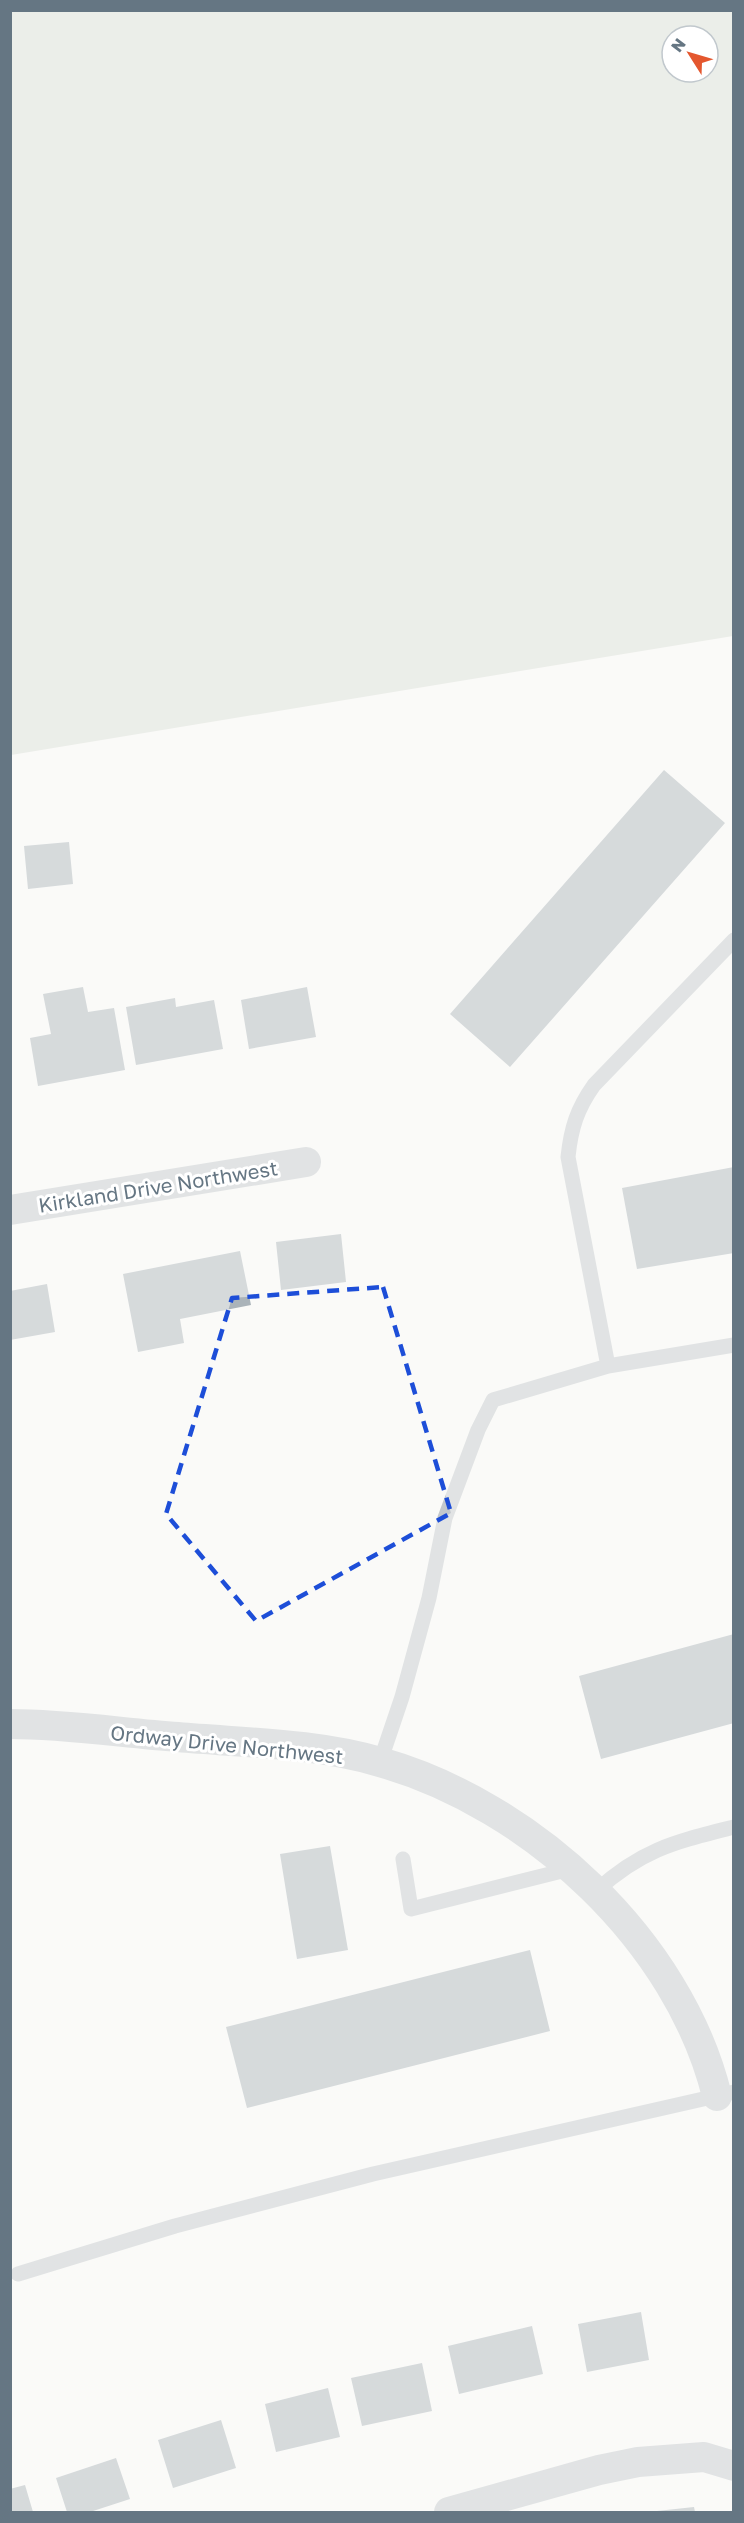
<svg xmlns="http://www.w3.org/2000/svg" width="744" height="2523" font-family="'Golos Text',sans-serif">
<rect width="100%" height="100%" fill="#fafaf8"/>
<!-- green -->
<path fill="#dadfd7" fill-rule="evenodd" d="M11,10L733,11V636L11,755ZM672,36H708V72H672Z"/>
<!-- building -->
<path fill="#aab3b9" d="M664,770L725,823L510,1067L450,1014Z
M69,842L73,884L28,889L24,846Z
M83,987L88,1012L114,1008L125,1070L38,1086L30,1038L51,1034L43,994Z
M307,987L316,1037L249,1049L241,1000Z
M175,998L176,1007L214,1000L223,1049L136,1065L126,1007Z
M734,1167V1253L637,1269L622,1188Z
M341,1234L346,1282L281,1290L276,1242Z
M240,1251L251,1305L180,1319L184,1343L138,1352L123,1274Z
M47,1284L55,1332L10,1340V1291Z
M734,1634V1723L601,1759L579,1676Z
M330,1846L348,1950L297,1959L280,1854Z
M530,1950L550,2031L247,2108L226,2027Z
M641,2312L649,2360L587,2372L578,2324Z
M532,2326L543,2374L459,2394L448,2346Z
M422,2363L432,2411L362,2426L351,2378Z
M328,2388L340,2437L276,2452L265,2404Z
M221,2420L236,2468L173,2488L158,2440Z
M116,2458L130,2499L90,2512H67L56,2478Z
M25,2485L33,2512H10V2489Z
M694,2507L695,2512H657V2511Z"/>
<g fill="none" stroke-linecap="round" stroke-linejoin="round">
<!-- service -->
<path stroke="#c3c8cc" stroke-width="15" d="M608,1366L568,1157C571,1128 577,1109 594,1085L734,940
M380,1762L402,1697L429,1598L445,1518L478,1430L493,1400L608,1366L734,1345
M403,1859L411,1909L570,1869
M596,1891C642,1849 675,1842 734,1827
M18,2274L175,2226L373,2174L734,2092"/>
<!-- minor -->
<path stroke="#c3c8cc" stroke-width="30" d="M10,1210L306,1162
M10,1724C66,1724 123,1733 178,1737C245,1743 315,1743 380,1762C532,1805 679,1941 717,2096
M449,2512L599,2470L638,2462L704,2457L734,2466"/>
</g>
<!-- marked area -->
<path d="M0 0H744V2523H0ZM383,1287L451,1513L256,1621L166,1514L232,1298Z" fill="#fafaf8" fill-opacity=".55" fill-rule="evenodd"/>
<path fill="none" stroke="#1d4ed8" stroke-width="4.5" stroke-dasharray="12 8" stroke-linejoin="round" d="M383,1287L451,1513L256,1621L166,1514L232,1298Z"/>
<g text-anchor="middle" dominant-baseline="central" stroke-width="6" stroke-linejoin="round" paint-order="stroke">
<!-- street labels -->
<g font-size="20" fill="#657683" stroke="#fff">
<text transform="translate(158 1186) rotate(-9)">Kirkland Drive Northwest</text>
<text transform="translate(227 1744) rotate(6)">Ordway Drive Northwest</text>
</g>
</g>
<!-- border -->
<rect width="744" height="2523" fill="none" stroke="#657683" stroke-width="24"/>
<!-- north arrow -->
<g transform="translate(690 54) rotate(307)"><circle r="28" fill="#ffffff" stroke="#c1c8cd" stroke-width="1.5"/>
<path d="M0-4.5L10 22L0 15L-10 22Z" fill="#e4572e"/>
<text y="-9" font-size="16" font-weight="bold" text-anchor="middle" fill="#657683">N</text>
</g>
</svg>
